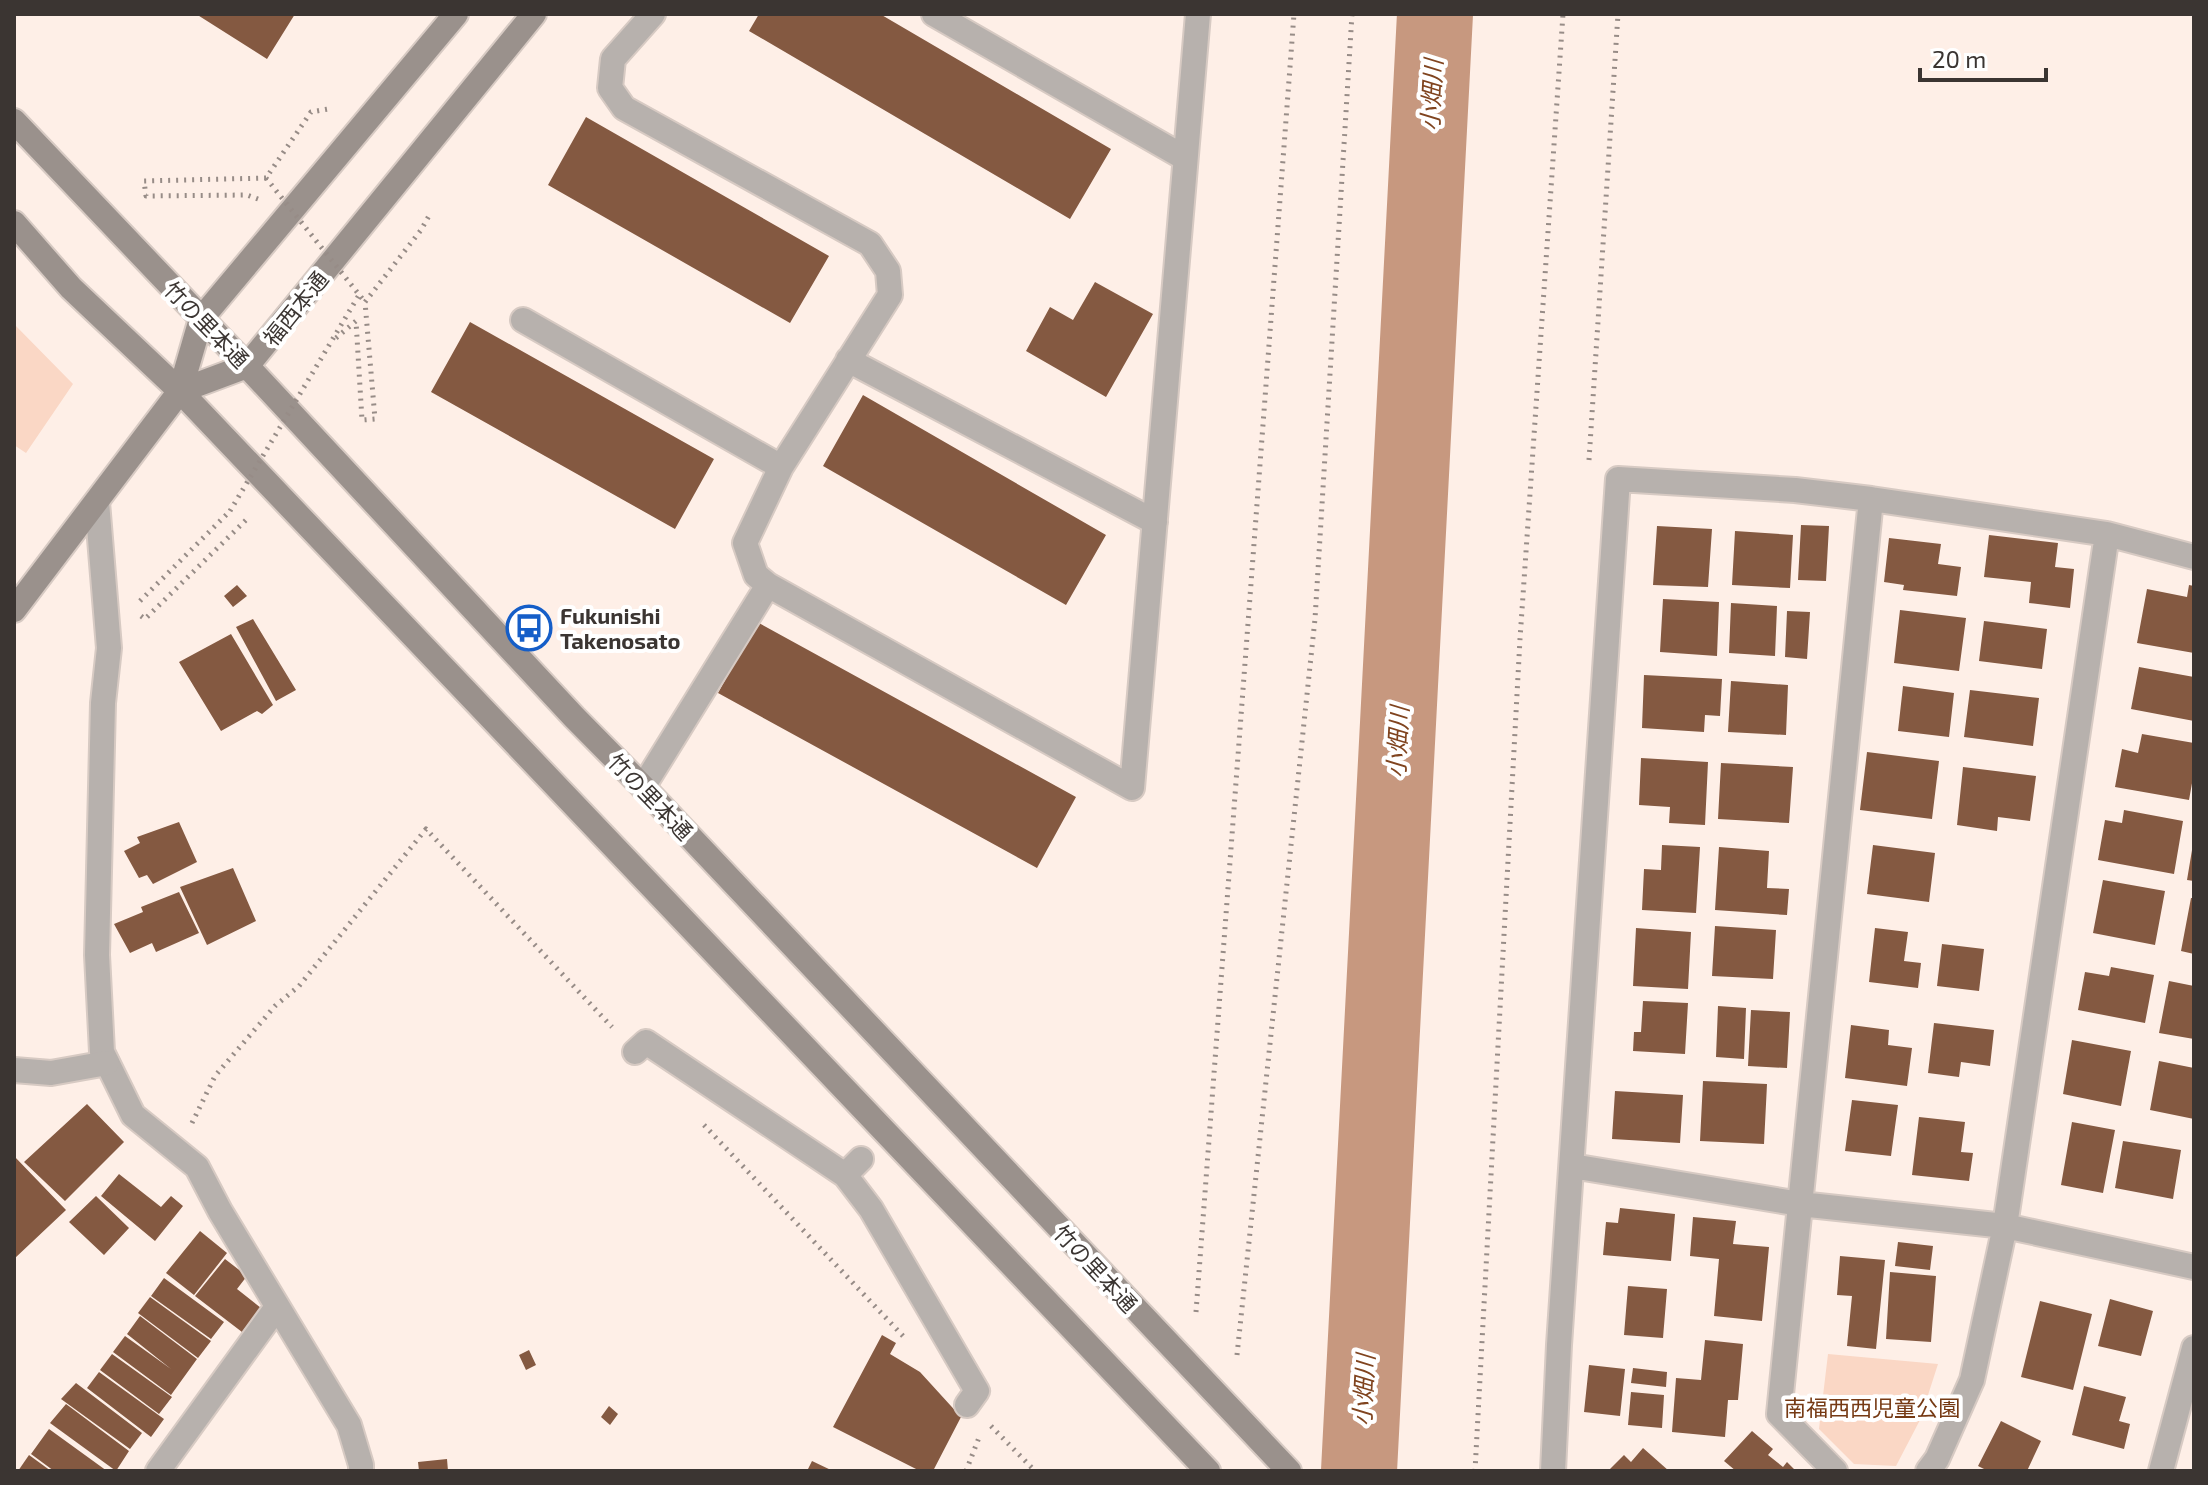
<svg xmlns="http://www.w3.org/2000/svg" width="2208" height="1485" font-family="'Exo 2','Noto Sans JP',sans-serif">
<rect width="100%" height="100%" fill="#feefe7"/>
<!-- green -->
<path fill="#fad7c5" d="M14,324L73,384L26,453L14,445Z
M1828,1354L1938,1364L1920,1420L1896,1466L1854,1464L1819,1429Z"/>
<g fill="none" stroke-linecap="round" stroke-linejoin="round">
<!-- river -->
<path stroke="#c7987f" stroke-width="76" d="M1359,1471L1435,14"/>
</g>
<!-- building -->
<path fill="#845941" d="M196,14H295L267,59Z
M759,14H880L1111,149L1070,219L749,31Z
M586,117L829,256L790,323L548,185Z
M1095,282L1153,314L1106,397L1026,351L1050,307L1073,320Z
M470,322L714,459L675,529L431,392Z
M863,395L1106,535L1066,605L823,466Z
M1801,525L1829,526L1826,581L1798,580Z
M1657,526L1712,529L1708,587L1653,585Z
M1735,531L1793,535L1790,588L1732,585Z
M1989,535L2058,543L2055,567L2074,569L2070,608L2029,603L2031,582L1984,577Z
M1889,538L1941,544L1938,564L1961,567L1957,596L1903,590L1904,585L1884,582Z
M237,585L247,596L233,607L224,596Z
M2189,585L2194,586V653L2137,643L2147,589L2187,597Z
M1663,599L1719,602L1717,656L1660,652Z
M1731,603L1777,606L1775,656L1729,653Z
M1900,610L1966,618L1959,671L1894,663Z
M1787,611L1810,612L1807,659L1785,657Z
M253,619L296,690L276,701L236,627Z
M1984,621L2047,629L2042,669L1979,661Z
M757,622L1076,797L1037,868L718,693Z
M231,634L273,705L262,714L257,711L221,731L179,662Z
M2139,667L2194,677V721L2131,709Z
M1644,675L1722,679L1720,716L1705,715L1704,732L1642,728Z
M1731,681L1788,685L1786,735L1728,732Z
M1903,686L1954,693L1949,737L1898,731Z
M1970,690L2039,698L2033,746L1964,737Z
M2142,734L2194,743V772L2189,800L2115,787L2122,749L2138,753Z
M1867,752L1939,761L1932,819L1860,810Z
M1641,758L1708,762L1705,825L1669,823L1670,807L1639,805Z
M1721,763L1793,767L1789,823L1718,819Z
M1963,767L2036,776L2030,821L1998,817L1997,831L1957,825Z
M2124,810L2183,821L2174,874L2098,860L2105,820L2122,823Z
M179,822L197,862L153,884L147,875L139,878L124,851L140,843L137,837Z
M1662,845L1700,847L1696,913L1642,910L1644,869L1661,870Z
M1873,845L1935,853L1929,902L1867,894Z
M1719,847L1769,851L1767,888L1789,889L1787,915L1715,910Z
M2192,850H2194V881L2187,880Z
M233,868L256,921L207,945L180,887Z
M2103,880L2165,891L2155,945L2093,933Z
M179,892L199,933L156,952L152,943L130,953L114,924L143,912L141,907Z
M2191,898H2194V954L2181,951Z
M1715,926L1776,930L1773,979L1712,976Z
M1636,928L1691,932L1688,989L1633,986Z
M1875,928L1908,932L1904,961L1921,963L1918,988L1869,982Z
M1942,944L1984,949L1979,991L1937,986Z
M2111,967L2154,975L2145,1023L2078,1010L2085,972L2109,976Z
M2169,981L2194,986V1039L2159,1033Z
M1643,1001L1688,1003L1685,1054L1633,1051L1634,1032H1641Z
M1718,1006L1746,1008L1744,1059L1716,1057Z
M1751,1010L1790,1012L1787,1068L1748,1066Z
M1934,1023L1994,1030L1990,1066L1961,1062L1959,1077L1928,1073Z
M1851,1025L1889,1030L1888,1045L1912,1048L1907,1086L1845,1078Z
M2072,1040L2131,1051L2121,1106L2063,1094Z
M2159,1061L2194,1068V1119L2150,1110Z
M1703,1081L1767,1084L1764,1144L1700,1141Z
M1615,1091L1683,1095L1680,1143L1612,1139Z
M1852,1100L1898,1105L1891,1156L1845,1151Z
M87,1104L124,1142L65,1201L24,1162Z
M1919,1117L1965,1122L1961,1152L1973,1153L1969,1181L1912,1175Z
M2072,1122L2115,1130L2103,1193L2061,1185Z
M2123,1141L2181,1150L2173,1199L2115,1188Z
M14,1156L66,1210L14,1259Z
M119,1174L161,1207L171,1196L183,1206L155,1241L101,1196Z
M96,1196L129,1228L104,1255L69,1222Z
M1620,1208L1675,1214L1671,1261L1603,1255L1606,1222L1618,1223Z
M1693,1217L1736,1221L1733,1244L1769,1247L1762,1321L1714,1316L1719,1259L1690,1256Z
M200,1231L227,1253L194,1295L166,1273Z
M1898,1242L1933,1246L1930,1270L1895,1266Z
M1840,1256L1885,1260L1876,1349L1847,1346L1852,1296L1837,1295Z
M225,1259L247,1276L237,1289L261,1308L242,1332L195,1296Z
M1890,1272L1936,1276L1931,1342L1886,1339Z
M164,1278L224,1322L211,1339L151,1296Z
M1628,1286L1667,1289L1663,1338L1624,1335Z
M150,1297L211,1341L198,1358L138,1313Z
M2110,1299L2153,1311L2141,1356L2098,1346Z
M2040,1301L2092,1314L2073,1390L2021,1377Z
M140,1316L197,1359L171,1395L113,1352L125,1336L171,1369L127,1334Z
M882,1335L896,1343L890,1354L920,1372L961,1417L933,1471H920L833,1427Z
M1705,1340L1743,1344L1738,1400H1728L1725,1437L1672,1432L1676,1378L1701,1380Z
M529,1350L536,1365L526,1370L519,1355Z
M112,1354L172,1397L159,1414L100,1370Z
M1589,1365L1625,1369L1620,1416L1584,1412Z
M1633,1368L1667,1372L1666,1387L1631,1383Z
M99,1372L164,1419L151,1437L87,1388Z
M76,1383L142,1433L130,1449L61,1399Z
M2084,1386L2126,1397L2119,1421L2130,1424L2124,1449L2072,1435Z
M1631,1392L1664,1395L1662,1428L1628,1425Z
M66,1404L129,1451L116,1471L50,1423Z
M609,1406L618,1414L610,1425L601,1417Z
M2001,1421L2041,1441L2027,1471H1988L1978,1466Z
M49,1429L107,1471H54L31,1454Z
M1752,1431L1773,1449L1768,1455L1783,1467L1787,1462L1796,1471H1736L1724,1461Z
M1643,1448L1669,1471H1608L1624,1455L1631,1462Z
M29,1455L51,1471H18Z
M447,1459L448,1471H419L418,1462Z
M812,1461L833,1471H807Z"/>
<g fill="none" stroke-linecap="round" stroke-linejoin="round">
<!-- lane casing -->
<g stroke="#d7cac3" stroke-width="28">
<path id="lane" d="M653,14L613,59L610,88L624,108L870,244L888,271L890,295L781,467L745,543L756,575L768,585L1132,788L1198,14
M934,14L1185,158
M523,320L781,467
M848,360L1155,522
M97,502L109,648L103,703L97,955L102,1052L133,1115L197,1167L220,1211L349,1425L361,1465V1471
M643,787L768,585
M158,1471L277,1307"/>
</g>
<!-- street casing -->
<g stroke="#d7cac3" stroke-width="28">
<path id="street" d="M635,1052L646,1042L845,1175L861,1159
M14,1070L51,1073L107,1063
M1572,1166L1800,1204L2005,1226L2194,1267
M845,1175L871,1209L977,1391L967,1405
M1553,1471L1559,1345L1618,479L1795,490L1871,499L2107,534L2194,557
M1835,1471L1779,1414L1871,499
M1928,1471L1937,1459L1972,1380L2005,1226L2107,534
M2161,1471L2194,1348"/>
</g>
<!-- secondary casing -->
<g stroke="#d7cac3" stroke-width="28">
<path id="secondary" d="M14,121L247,366L574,717L643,787L1289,1471
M14,223L71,288L180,391L1208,1471
M180,391L247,366L534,14
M14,610L180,391L201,319L456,14"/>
</g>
<!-- path -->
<path stroke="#978c87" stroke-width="5" stroke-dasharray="2 6" stroke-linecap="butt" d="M258,199L247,195L146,196L144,181L266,178L311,112L328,109
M336,338L356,321L362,420L375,419L365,302L421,230L430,214
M1589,460L1618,14
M140,601L230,511
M141,616L145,619L247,519
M192,1123L215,1076L275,1006L299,986L426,829L612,1027
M704,1125L903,1336
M1196,1312L1294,14
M1237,1355L1315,619L1352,14
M991,1426L1035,1471
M966,1471L980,1435
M1475,1471L1520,639L1563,14"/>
<!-- lane -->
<use href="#lane" stroke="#b7b1ad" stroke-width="24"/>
<!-- street -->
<use href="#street" stroke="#b7b1ad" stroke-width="24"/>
<!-- secondary -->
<use href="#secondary" stroke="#9a918c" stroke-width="24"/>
<!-- path-bridge -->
<path stroke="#978c87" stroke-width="5" stroke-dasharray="2 6" stroke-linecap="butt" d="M266,178L365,302
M230,511L359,295"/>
</g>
<!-- icons -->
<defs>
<g id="bus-ring" transform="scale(2.3)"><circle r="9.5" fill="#fff" stroke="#155ec8" stroke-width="1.5"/><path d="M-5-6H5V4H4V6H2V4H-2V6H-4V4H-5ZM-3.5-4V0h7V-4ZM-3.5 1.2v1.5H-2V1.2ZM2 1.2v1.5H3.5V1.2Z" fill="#155ec8"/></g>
</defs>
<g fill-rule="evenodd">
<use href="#bus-ring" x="529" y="628"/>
</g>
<g text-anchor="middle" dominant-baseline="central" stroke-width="8" stroke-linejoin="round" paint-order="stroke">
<!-- street labels -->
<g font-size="22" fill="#3b3532" stroke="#fff">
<text transform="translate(295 308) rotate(-51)">福西本通</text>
<text transform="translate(207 324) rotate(46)">竹の里本通</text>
<text transform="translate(651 796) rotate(46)">竹の里本通</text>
<text transform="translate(1096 1268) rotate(47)">竹の里本通</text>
</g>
<!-- poi labels -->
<g font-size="22" font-weight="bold" fill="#3b3532" stroke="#fff" text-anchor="start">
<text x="560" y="615">Fukunishi<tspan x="560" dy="25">Takenosato</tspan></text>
</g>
<!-- park labels -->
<g font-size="22" fill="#763a14" stroke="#fff">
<text x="1872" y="1407">南福西西児童公園</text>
</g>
<!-- water labels -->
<g font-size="24" font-style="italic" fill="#80441f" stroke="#fff">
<text transform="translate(1431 95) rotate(-87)">小畑川</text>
<text transform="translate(1397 742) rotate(-87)">小畑川</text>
<text transform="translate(1363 1390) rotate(-87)">小畑川</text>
</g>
</g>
<!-- border -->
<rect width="2208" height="1485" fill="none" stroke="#3b3532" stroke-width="32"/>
<!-- scale -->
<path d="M1920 68v12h126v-12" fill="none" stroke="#3b3532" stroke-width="4"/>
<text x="1932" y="68" font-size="24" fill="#3b3532" stroke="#ffffff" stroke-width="6" paint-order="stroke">20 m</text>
</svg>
